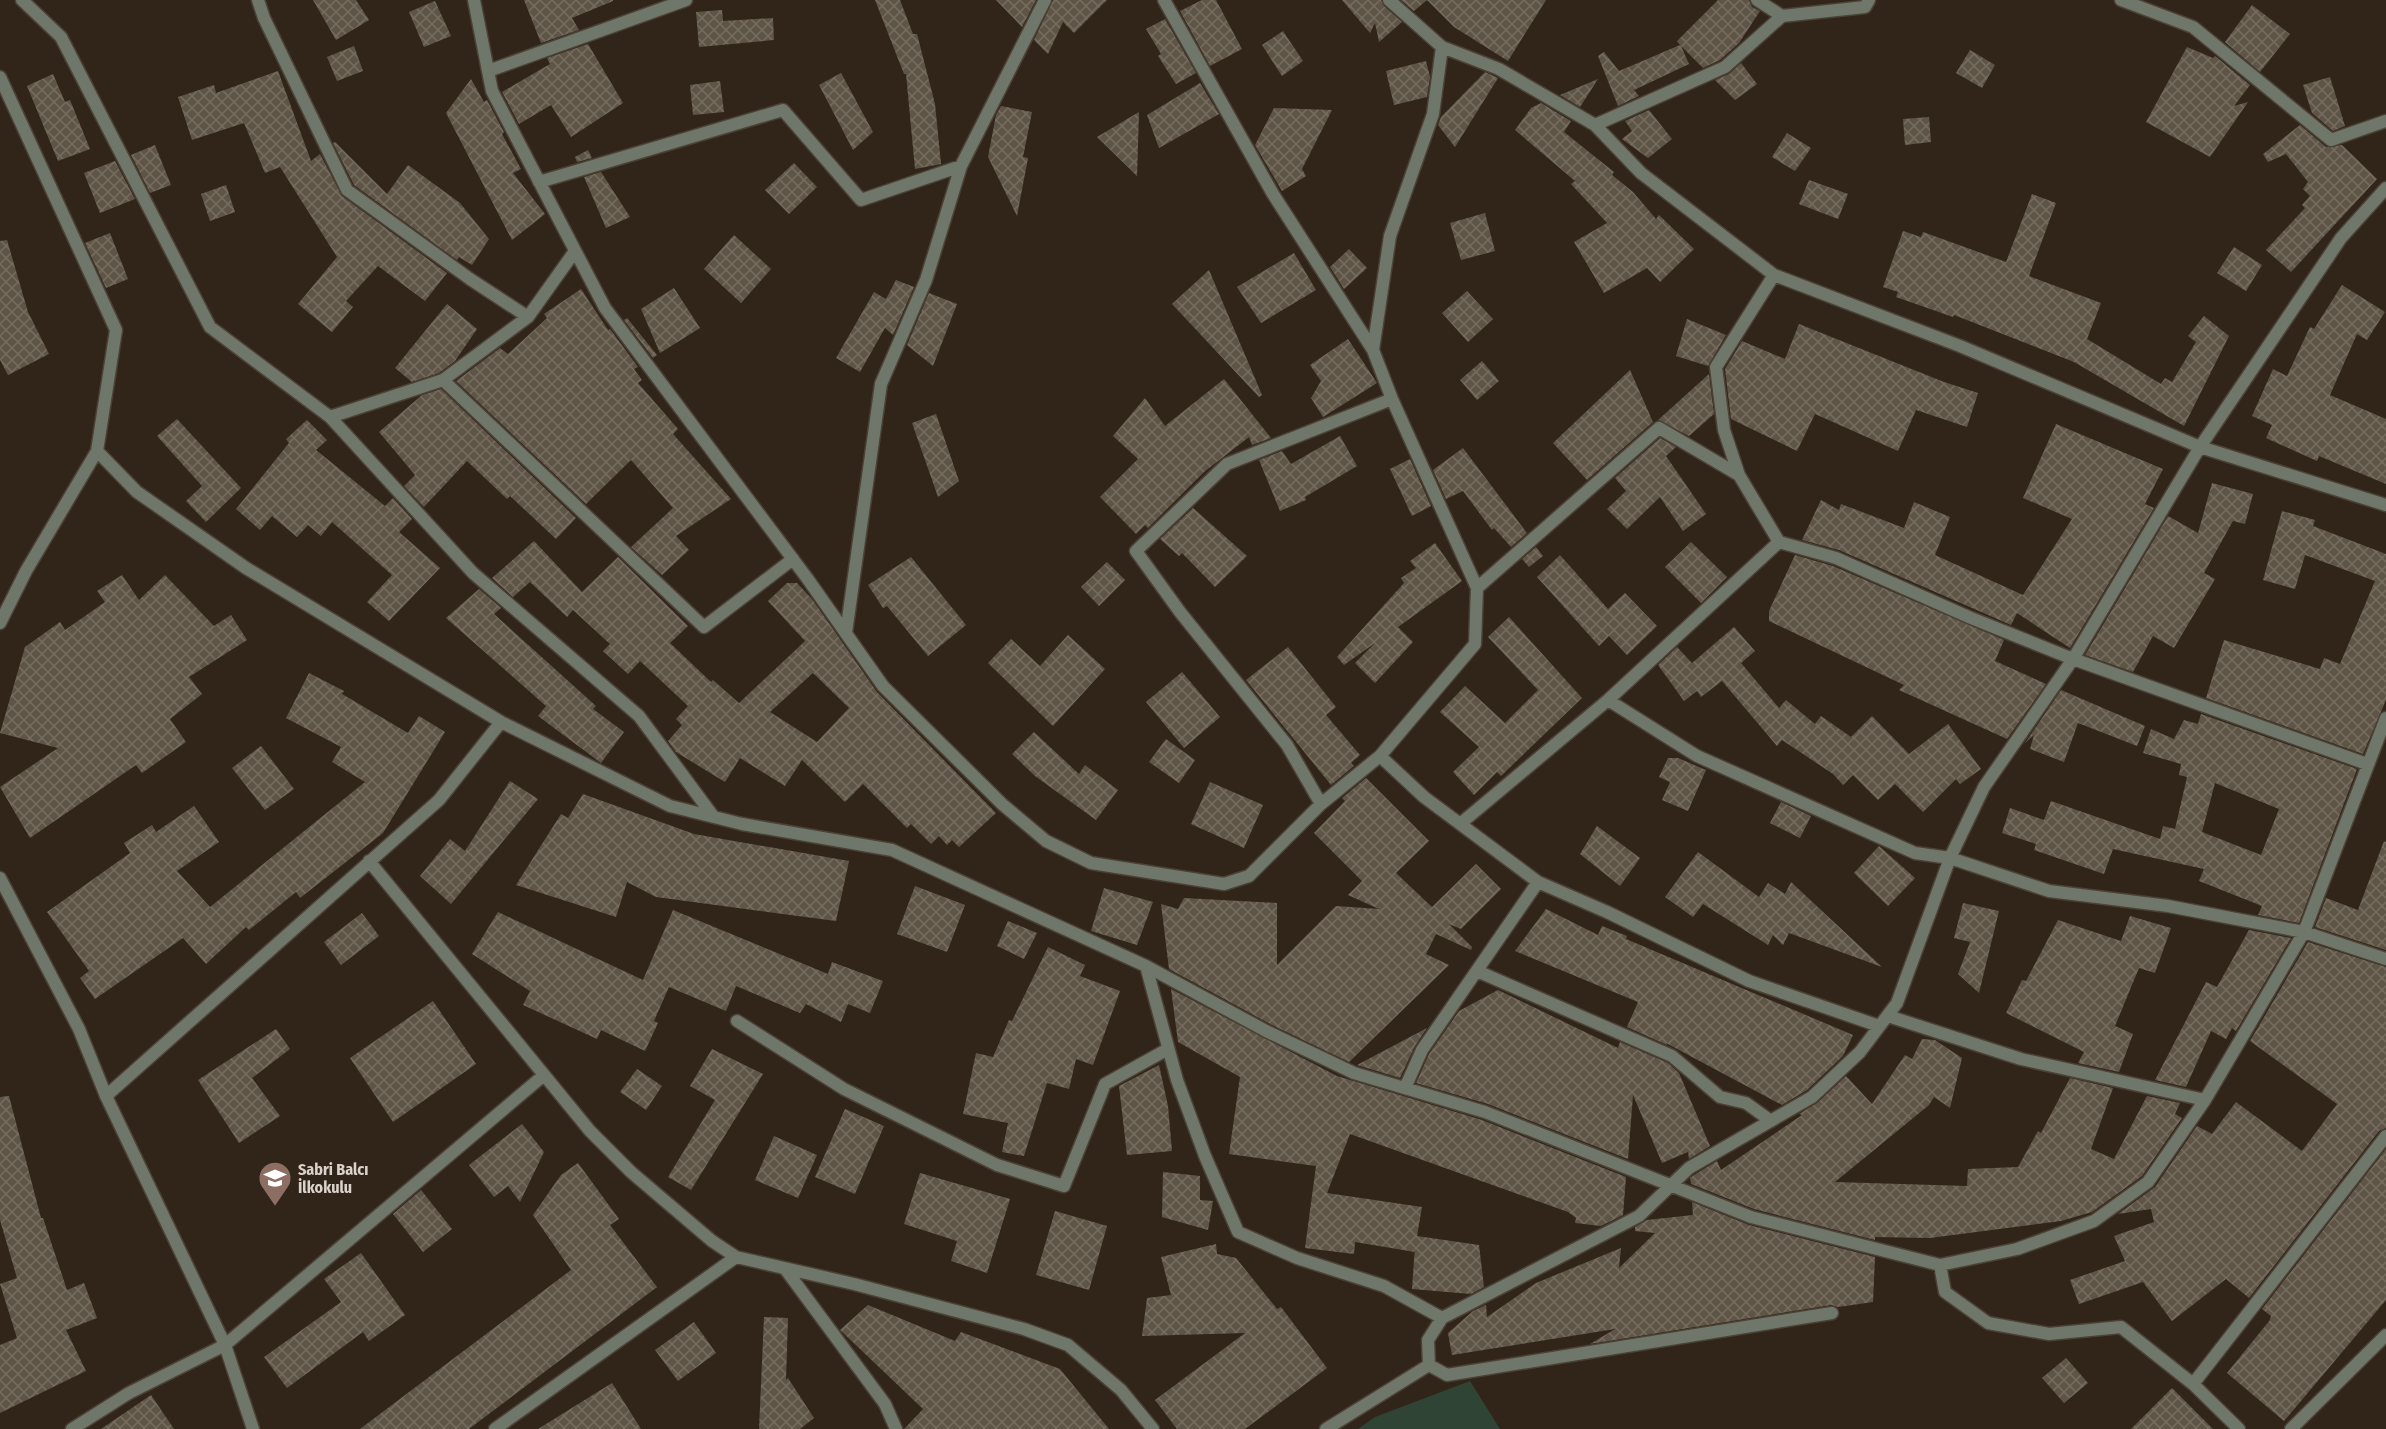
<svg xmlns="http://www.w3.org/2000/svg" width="2386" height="1429" font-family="'Fira Sans Condensed',sans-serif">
<defs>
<pattern id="building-cross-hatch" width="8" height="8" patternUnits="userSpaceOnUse" patternTransform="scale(1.5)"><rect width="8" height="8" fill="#5f5547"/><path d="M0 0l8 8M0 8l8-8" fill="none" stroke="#756d60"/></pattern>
</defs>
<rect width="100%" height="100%" fill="#31251a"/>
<!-- green -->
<path fill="#2f4434" d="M1470,1381L1500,1429H1358L1375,1417Z"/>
<!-- building -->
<path fill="url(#building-cross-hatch)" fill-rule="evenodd" d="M313,0H356L369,20L336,40Z
M524,0H613V1L572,18L579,30L541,43Z
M875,0H900L913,34H917L935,104L941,164L915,169L906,74H904Z
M996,0H1036L1022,27Z
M1053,0H1107L1074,33L1063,22L1048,54L1034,40Z
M1202,0H1216L1242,49L1210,66L1180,11Z
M1342,0H1381L1384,6L1402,22L1379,42L1375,23L1370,33Z
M1401,0H1427L1414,11Z
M1427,0H1546L1508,61L1454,27Z
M1718,0H1749L1752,7L1760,11L1739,43L1720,60L1703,68L1681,46L1689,64L1634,90L1639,96L1618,106L1598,56L1604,52L1619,71L1680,45L1677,41Z
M435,1L451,36L424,47L409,12Z
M2252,5L2290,34L2260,72L2225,42Z
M722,10L723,21L773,18L774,40L699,47L696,12Z
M1165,19L1196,73L1176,84L1158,56L1161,54L1146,29Z
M1283,31L1303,61L1282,76L1262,45Z
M588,44L623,103L571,137L551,105L519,124L502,92L550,64L547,58Z
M354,46L363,71L337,81L327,57Z
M2187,47L2213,58L2215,56L2250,85L2234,106L2248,102L2210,157L2146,122Z
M1970,50L1995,65L1982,88L1956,73Z
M1426,61L1430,77L1427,97L1394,105L1386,71Z
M1741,63L1757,84L1735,100L1715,80L1729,74Z
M278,71L311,161L320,154L342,196L447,273L425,301L378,266L346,301L353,307L332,332L298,304L337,257L280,167L265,173L244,123L192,140L178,97L214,85L216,93Z
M1485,72L1498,78L1455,147L1438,125L1441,117Z
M841,73L873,132L853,150L819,85Z
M53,74L65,102L70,100L90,149L58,161L27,86Z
M2330,77L2345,126L2333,131L2312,113L2303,85Z
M471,79L484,102L487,100L504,132L502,134L521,169L513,173L545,214L512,240L446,113Z
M1598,79L1580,107L1560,95Z
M720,81L724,112L693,115L690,85Z
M1200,83L1219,114L1159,148L1147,115Z
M1541,103L1571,121L1564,132L1614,172L1612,175L1633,192L1656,219L1659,215L1694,249L1660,282L1647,268L1604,293L1574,242L1607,223L1571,184L1575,181L1515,130L1531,108Z
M1001,106L1032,112L1023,157L1028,158L1017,216L988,157L996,115Z
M1274,108L1332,110L1302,169L1306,176L1282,191L1255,145Z
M1649,110L1672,139L1648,158L1622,139L1632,131L1625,121Z
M1139,112L1137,176L1097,137Z
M1929,117L1931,142L1905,145L1903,119Z
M2300,125L2326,147L2342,145L2377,179L2291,272L2266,250L2305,208L2302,205L2310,196L2303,189L2308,182L2286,154L2268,162L2263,154Z
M1787,133L1811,148L1795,171L1772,157Z
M335,142L387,194L408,165L460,203L489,239L472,265L459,257L457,260L354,185L333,143Z
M155,145L171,185L150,193L131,155Z
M588,150L592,158L577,162L575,157Z
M115,161L135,199L100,213L84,173Z
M794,163L817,187L789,214L765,190Z
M601,172L630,217L606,228L584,177Z
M1809,180L1848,194L1838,219L1799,204Z
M226,185L235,212L210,221L201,194Z
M2032,194L2056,203L2029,276L2101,303L2087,339L2161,384L2165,378L2172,382L2196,342L2188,336L2204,316L2229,336L2184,426L2074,362L1954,315L1953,317L1896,297L1898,292L1883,287L1903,231L1921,237L1923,232L2006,262Z
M1485,213L1495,251L1461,260L1450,223Z
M110,233L128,279L106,288L85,243Z
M734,235L771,269L741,303L704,269Z
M7,240L28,312L49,354L8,375L0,360V241Z
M2234,247L2262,265L2246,291L2217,273Z
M1349,249L1367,268L1344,289L1330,267Z
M1294,253L1316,290L1261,323L1237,287Z
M1209,270L1262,395L1259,397L1172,304Z
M896,280L914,287L893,335L885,328L860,372L836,358L874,292L886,299Z
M2342,285L2385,312L2367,340L2357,334L2330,395L2386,419V484L2319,456L2317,461L2266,438L2272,425L2252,416L2273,369L2287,376L2310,327L2314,329Z
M674,288L700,328L660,353L641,309Z
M581,289L608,330L610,329L638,367L634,369L642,380L638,383L678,429L673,434L731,499L676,536L689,550L662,575L631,547L673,508L631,460L586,504L456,381L500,348L508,354L547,318L544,314Z
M1467,291L1493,319L1468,342L1442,313Z
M929,293L957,304L933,366L907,345Z
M447,304L477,329L455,361L439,373L412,382L395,368Z
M627,318L657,355L653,358L624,320Z
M1687,319L1726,335L1708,366L1676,356Z
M1799,324L1944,382L1978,393L1967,427L1916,410L1898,451L1815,414L1797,451L1731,419L1725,369L1742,341L1785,359Z
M1348,339L1377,383L1323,417L1311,398L1321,381L1310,365Z
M1482,361L1499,381L1477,400L1460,380Z
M1630,370L1653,422L1587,480L1553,443Z
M1709,374L1714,414L1689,436L1658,420Z
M1224,379L1271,438L1252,445L1249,437L1204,472L1148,528L1145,525L1136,534L1100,497L1138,459L1113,436L1145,398L1165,426Z
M441,389L576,518L556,539L510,496L507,499L467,461L424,507L404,486L415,475L379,432L422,395Z
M936,414L959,481L938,497L912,423Z
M177,419L241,488L206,522L186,501L202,486L157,436Z
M307,420L327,440L316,450L385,506L393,498L412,519L399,532L440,568L389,621L367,602L392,575L332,522L321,536L308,525L297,537L272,516L260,530L236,509L289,443L286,439Z
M2056,424L2163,469L2145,504L2154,508L2070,648L2017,613L2011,625L1839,550L1802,540L1821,500L1839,510L1841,504L1904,528L1914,502L1950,517L1935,555L2023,595L2072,519L2023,498Z
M1340,436L1357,466L1305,497L1306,500L1280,511L1259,460L1282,451L1291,464Z
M1660,438L1676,447L1666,456L1706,514L1683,531L1660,497L1627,529L1607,509L1626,491L1615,478Z
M1463,448L1527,533L1511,547L1494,528L1492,530L1463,491L1446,499L1433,470Z
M1410,459L1431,506L1412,516L1390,469Z
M2212,483L2253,494L2245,524L2233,521L2204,573L2215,579L2174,648L2153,636L2133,672L2085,655L2168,516L2198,533Z
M1193,508L1247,556L1215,587L1182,553L1179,556L1160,539Z
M2282,511L2315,520L2313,526L2386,554V700L2363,754L2206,698L2224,640L2320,669L2324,658L2340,664L2375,581L2305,555L2295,589L2263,580Z
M534,541L582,592L618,557L688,626L670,643L711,682L713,680L739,703L805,641L768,601L787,583H797L812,599L877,692L996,813L959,847L952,840L947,845L939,836L931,844L911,824L907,828L863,784L845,802L802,760L785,786L740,758L725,782L676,752L668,741L682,725L676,719L688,706L640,661L628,674L603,651L610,644L573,610L567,617L530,582L513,597L492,578ZM813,673L849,708L817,742L770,712Z
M1691,542L1727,577L1701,603L1665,567Z
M1435,543L1462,581L1398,627L1413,642L1375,683L1355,663L1375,643L1344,665L1337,657L1404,583L1401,578L1416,568L1410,561Z
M1536,547L1543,556L1529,567L1522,559Z
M1560,555L1608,609L1625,593L1657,626L1627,655L1609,636L1599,646L1537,577Z
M1795,555L1833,566L2004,640L1995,661L2046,684L2007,739L1899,690L1904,685L1769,621V611Z
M911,557L966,625L928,656L887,606L883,608L868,585Z
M1107,562L1125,580L1099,606L1081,587Z
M122,575L139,600L165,575L214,626L231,615L247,640L189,677L202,694L170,719L186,742L142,773L136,765L30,838L0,787L58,748L0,733L25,647L60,622L65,630L105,602L97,591Z
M479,589L501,608L494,614L596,706L593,709L624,732L601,763L538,716L546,706L446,618Z
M1509,617L1582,698L1501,776L1497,772L1474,795L1453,772L1479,747L1440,712L1465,686L1505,723L1538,690L1488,637Z
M1734,627L1755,651L1741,663L1779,708L1786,700L1815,724L1821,716L1851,737L1872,716L1909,754L1948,724L1981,769L1960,784L1956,779L1923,812L1895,784L1878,800L1853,775L1843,785L1833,774L1782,740L1777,746L1722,681L1701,697L1697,691L1684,701L1658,665L1677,647L1692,663Z
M1068,635L1105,669L1053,726L988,663L1011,639L1040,666Z
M1288,647L1336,707L1326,715L1360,755L1351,763L1354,766L1331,785L1246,680Z
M1182,672L1220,717L1184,748L1146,702Z
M309,673L344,691L342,694L408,733L419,716L445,732L383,833L300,898L296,892L249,930L246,927L206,964L183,938L95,999L80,978L89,971L47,912L130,853L124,843L152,825L156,832L194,806L219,842L177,871L210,907L365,782L332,762L341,747L286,718Z
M2061,690L2145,726L2137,746L2078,723L2064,762L2030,749L2034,735L2025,743Z
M2201,714L2357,769L2299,923L2258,915L2262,906L2199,881L2204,869L2113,849L2104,874L2034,850L2036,844L2002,833L2010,808L2044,820L2051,801L2160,839L2163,826L2175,829L2187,777L2179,775L2181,764L2143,753L2151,729L2174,739L2184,720L2198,724ZM2215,783L2279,809L2261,855L2202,832Z
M1034,732L1079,774L1085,765L1118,790L1096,820L1035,776L1012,754Z
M1166,739L1195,760L1179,783L1149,762Z
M261,746L294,789L265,810L232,768Z
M1668,758H1678L1706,770L1688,811L1662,800L1670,782L1659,777Z
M1366,778L1429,841L1396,873L1432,907L1476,864L1501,889L1461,929L1449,924L1472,947L1471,950L1436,934L1426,954L1449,965L1349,1062L1272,1025L1169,969L1161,904L1178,909L1184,898L1277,903V965L1336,906L1379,909L1348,895L1362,881L1314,833L1345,801L1342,798Z
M510,781L538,799L451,904L420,876L450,839L465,851Z
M1210,782L1263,805L1244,848L1191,824Z
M583,794L694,834L849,861L836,921L656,897L627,882L616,917L516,885L561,814L568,818Z
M1781,802L1811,816L1800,838L1770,823Z
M1597,826L1640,858L1620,886L1580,854Z
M2384,841L2386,842V950L2315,927L2326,898L2358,910Z
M1879,846L1915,878L1888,906L1854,873Z
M1698,852L1759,897L1768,883L1785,894L1791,882L1882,967L1789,933L1783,945L1773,935L1768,945L1703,904L1693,917L1665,897Z
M915,886L965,905L947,952L897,934Z
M1104,888L1153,902L1137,945L1091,931Z
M1963,903L1999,911L1979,993L1958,974L1970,942L1954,938Z
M1546,909L1598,935L1602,926L1627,936L1626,939L1853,1035L1843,1056L1807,1090L1782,1105L1666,1043L1667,1045L1627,1027L1638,1002L1515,951Z
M673,910L828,974L832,962L883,981L870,1013L848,1004L841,1022L806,1004L800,1013L736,986L726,1011L669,987L654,1021L658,1023L645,1051L601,1030L597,1039L523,1005L530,991L472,954L498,912L643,980Z
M362,913L379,936L341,965L324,942Z
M2130,916L2171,928L2155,973L2139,968L2115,1026L2133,1034L2119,1072L2078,1063L2084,1052L2006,1013L2022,980L2026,981L2058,920L2121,941Z
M1008,921L1037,933L1024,959L997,946Z
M2249,930L2291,938L2236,1031L2232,1028L2226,1039L2211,1031L2186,1087L2155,1080L2206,982L2217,987Z
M2308,942L2386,967V1128L2379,1131L2249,1298L2226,1279L2172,1321L2143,1282L2079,1304L2070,1280L2125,1261L2114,1236L2154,1222L2151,1209L2118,1214L2155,1187L2197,1126L2212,1134L2236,1102L2302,1151L2337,1104L2250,1041Z
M1048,947L1085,965L1080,976L1120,991L1093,1065L1076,1059L1069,1089L1047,1083L1024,1156L1002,1152L1008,1123L963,1114L976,1053L993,1057L1009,1020L1012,1021Z
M1171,989L1337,1076L1482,1120L1626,1177L1623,1215L1601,1226L1575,1223L1576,1218L1568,1212L1350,1134L1327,1193L1422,1207L1417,1236L1479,1245L1484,1287L1471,1294L1412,1289L1415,1247V1252L1355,1242L1354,1254L1305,1248L1316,1166L1229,1154L1240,1077L1178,1042Z
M1498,990L1618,1048L1620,1042L1668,1063L1679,1073L1710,1146L1689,1159L1688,1152L1662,1163L1633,1095L1628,1159L1488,1104L1416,1083L1429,1054L1459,1011Z
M433,1001L476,1064L393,1122L350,1058Z
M1427,1028L1415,1046L1400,1078L1357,1065Z
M276,1029L290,1049L252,1078L280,1116L239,1143L198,1080Z
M1922,1039L1935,1040L1962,1058L1950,1108L1934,1097L1929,1105L1835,1182L1967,1186L1968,1169L2018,1167L2038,1131L2041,1133L2070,1078L2113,1088L2091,1149L2114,1159L2147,1096L2180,1103L2175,1114L2182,1118L2142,1176L2092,1212L2061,1221L1930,1238L1875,1237V1240L1754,1209L1691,1184L1690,1178L1694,1175L1717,1161L1721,1170L1802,1115L1799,1114L1817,1103L1846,1076L1872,1104L1905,1055L1912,1059Z
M712,1049L763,1074L691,1190L668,1177L715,1100L690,1086Z
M1159,1065L1168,1106L1172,1151L1127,1155L1119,1086Z
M637,1069L662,1086L646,1110L620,1092Z
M9,1096L41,1218H43L67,1290L84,1283L97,1318L66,1330L86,1371L0,1413V1345L17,1338L0,1284L17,1278L0,1220V1097Z
M845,1109L884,1126L855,1194L815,1177Z
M522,1124L544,1152L520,1202L508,1186L494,1197L469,1165Z
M774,1136L817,1155L798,1198L755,1180Z
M2386,1149V1300L2284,1421L2227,1373L2270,1320L2271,1316L2262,1309Z
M578,1163L619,1219L610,1225L657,1287L469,1429H360L571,1270L533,1215L561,1175Z
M1163,1172L1200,1176V1200L1213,1201L1208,1230L1162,1217Z
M920,1173L1010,1199L987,1273L951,1261L957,1241L904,1224Z
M421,1190L452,1229L423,1252L393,1214Z
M1692,1202L1749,1225L1875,1257L1873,1302L1838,1307L1831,1305L1590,1344L1615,1329L1452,1355L1448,1333L1473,1311L1486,1305L1487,1317L1536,1283L1621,1248L1619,1268L1655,1233L1635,1231V1227L1647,1220L1693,1215Z
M1055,1211L1107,1226L1089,1290L1036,1275Z
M1216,1244L1217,1254L1236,1258L1277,1309L1281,1307L1327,1368L1245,1429H1177L1155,1400L1245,1333L1142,1336L1147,1298L1171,1295L1161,1257Z
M361,1253L405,1315L369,1341L363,1332L287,1388L264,1357L341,1302L324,1279Z
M868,1305L955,1341L961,1332L1060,1369L1109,1429H904L923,1409L840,1330Z
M764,1317L788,1318L786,1380L788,1378L814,1418L800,1429H759Z
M694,1322L716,1353L678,1381L655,1350Z
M2066,1358L2088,1383L2064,1403L2042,1378Z
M612,1383L641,1429H538Z
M2172,1388L2213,1429H2131Z
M151,1395L174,1429H101Z"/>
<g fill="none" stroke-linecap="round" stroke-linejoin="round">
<!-- service casing -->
<g stroke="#4c4136" stroke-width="15">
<path id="service" d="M1757,0L1782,16"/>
</g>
<!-- minor casing -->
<g stroke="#4c4136" stroke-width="15">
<path id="minor" d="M22,0L61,37L210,327L330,417L443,380L528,317L575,251
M258,0L264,18L347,190L470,279L528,317
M474,0L492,91L605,308L807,578L883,686L1002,804L1046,841L1091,863L1224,884L1249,876L1321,804L1380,756L1475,644L1477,588L1392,399L1373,350L1273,194L1164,0
M1389,0L1442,47L1499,69L1595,125L1641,173L1774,275L1960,346L2200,447L2386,505
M2121,0L2193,27L2331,140L2386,121
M488,71L686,0
M0,77L116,330L97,451L26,571L0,623
M1595,125L1725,67L1782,16L1865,7L1869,0
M539,182L783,110L861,200L961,166
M1774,275L1716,367L1724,430L1739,475L1779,542L1836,558L1971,618L2073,659L2367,764
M1373,350L1390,236L1433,114L1442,47
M443,380L704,627L793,559
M330,417L473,573L639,716L713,816
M97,451L137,492L246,568L501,722L670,806L742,824L892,850L1146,966L1268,1032L1354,1073L1485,1112L1751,1217L1940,1265L2017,1249L2094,1221L2148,1182L2205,1100L2304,932L2386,718
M1477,588L1659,428L1739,475
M846,633L881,384L926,280L961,166L1045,0
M1608,700L1697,756L1915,853L1950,858L2049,891L2168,906L2304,932L2386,959
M1380,756L1424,797L1538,882L1607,912L1749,981L1879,1026
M1321,804L1287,745L1180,612L1136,551L1227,464L1392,399
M1460,824L1608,700L1779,542
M369,861L590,1131L631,1172L712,1241L736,1257L854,1284L1024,1329L1068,1345L1121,1390L1153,1429
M1146,966L1177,1080L1205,1156L1238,1232L1297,1258L1384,1286L1442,1318
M1477,971L1672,1056L1720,1097L1746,1103L1771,1121
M1888,1016L2021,1059L2205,1100
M737,1021L844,1089L997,1165L1064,1186L1105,1084L1168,1049
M1405,1088L1422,1050L1538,882
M106,1096L439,800L501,722
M1940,1265L1945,1292L1988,1323L2049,1334L2121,1327L2193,1384L2239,1429
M786,1270L885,1404L896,1429
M1429,1365L1447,1375L1832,1313
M2193,1384L2386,1136
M72,1429L129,1393L225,1345L544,1075
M495,1429L736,1257
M1326,1429L1429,1365L1428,1340L1442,1318L1639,1216L1689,1168L1812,1097L1860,1052L1897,1003L1950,858L1984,787L2073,659L2200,447L2341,238L2386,188"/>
</g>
<!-- tertiary casing -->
<g stroke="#4c4136" stroke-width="15">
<path id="tertiary" d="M0,878L79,1029L106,1096L225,1345L253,1429
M2291,1429L2386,1335"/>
</g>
<!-- service -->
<use href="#service" stroke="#6e776a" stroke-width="12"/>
<!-- minor -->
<use href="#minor" stroke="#6e776a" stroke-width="12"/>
<!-- tertiary -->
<use href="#tertiary" stroke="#6e776a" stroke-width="12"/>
</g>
<!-- icons -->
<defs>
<g id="school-pin" transform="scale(1.725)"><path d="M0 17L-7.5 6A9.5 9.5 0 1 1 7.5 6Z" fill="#8d6e63" stroke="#31251a"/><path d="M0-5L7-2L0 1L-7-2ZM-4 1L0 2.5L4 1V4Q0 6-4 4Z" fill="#fff"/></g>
</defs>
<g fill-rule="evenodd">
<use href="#school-pin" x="275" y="1178"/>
</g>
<g text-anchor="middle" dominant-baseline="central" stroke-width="6" stroke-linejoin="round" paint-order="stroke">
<!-- poi labels -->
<g font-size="16" font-weight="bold" fill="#dad2cb" stroke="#31251a" text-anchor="start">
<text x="298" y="1169">Sabri Balcı<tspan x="298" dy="18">İlkokulu</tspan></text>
</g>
</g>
</svg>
